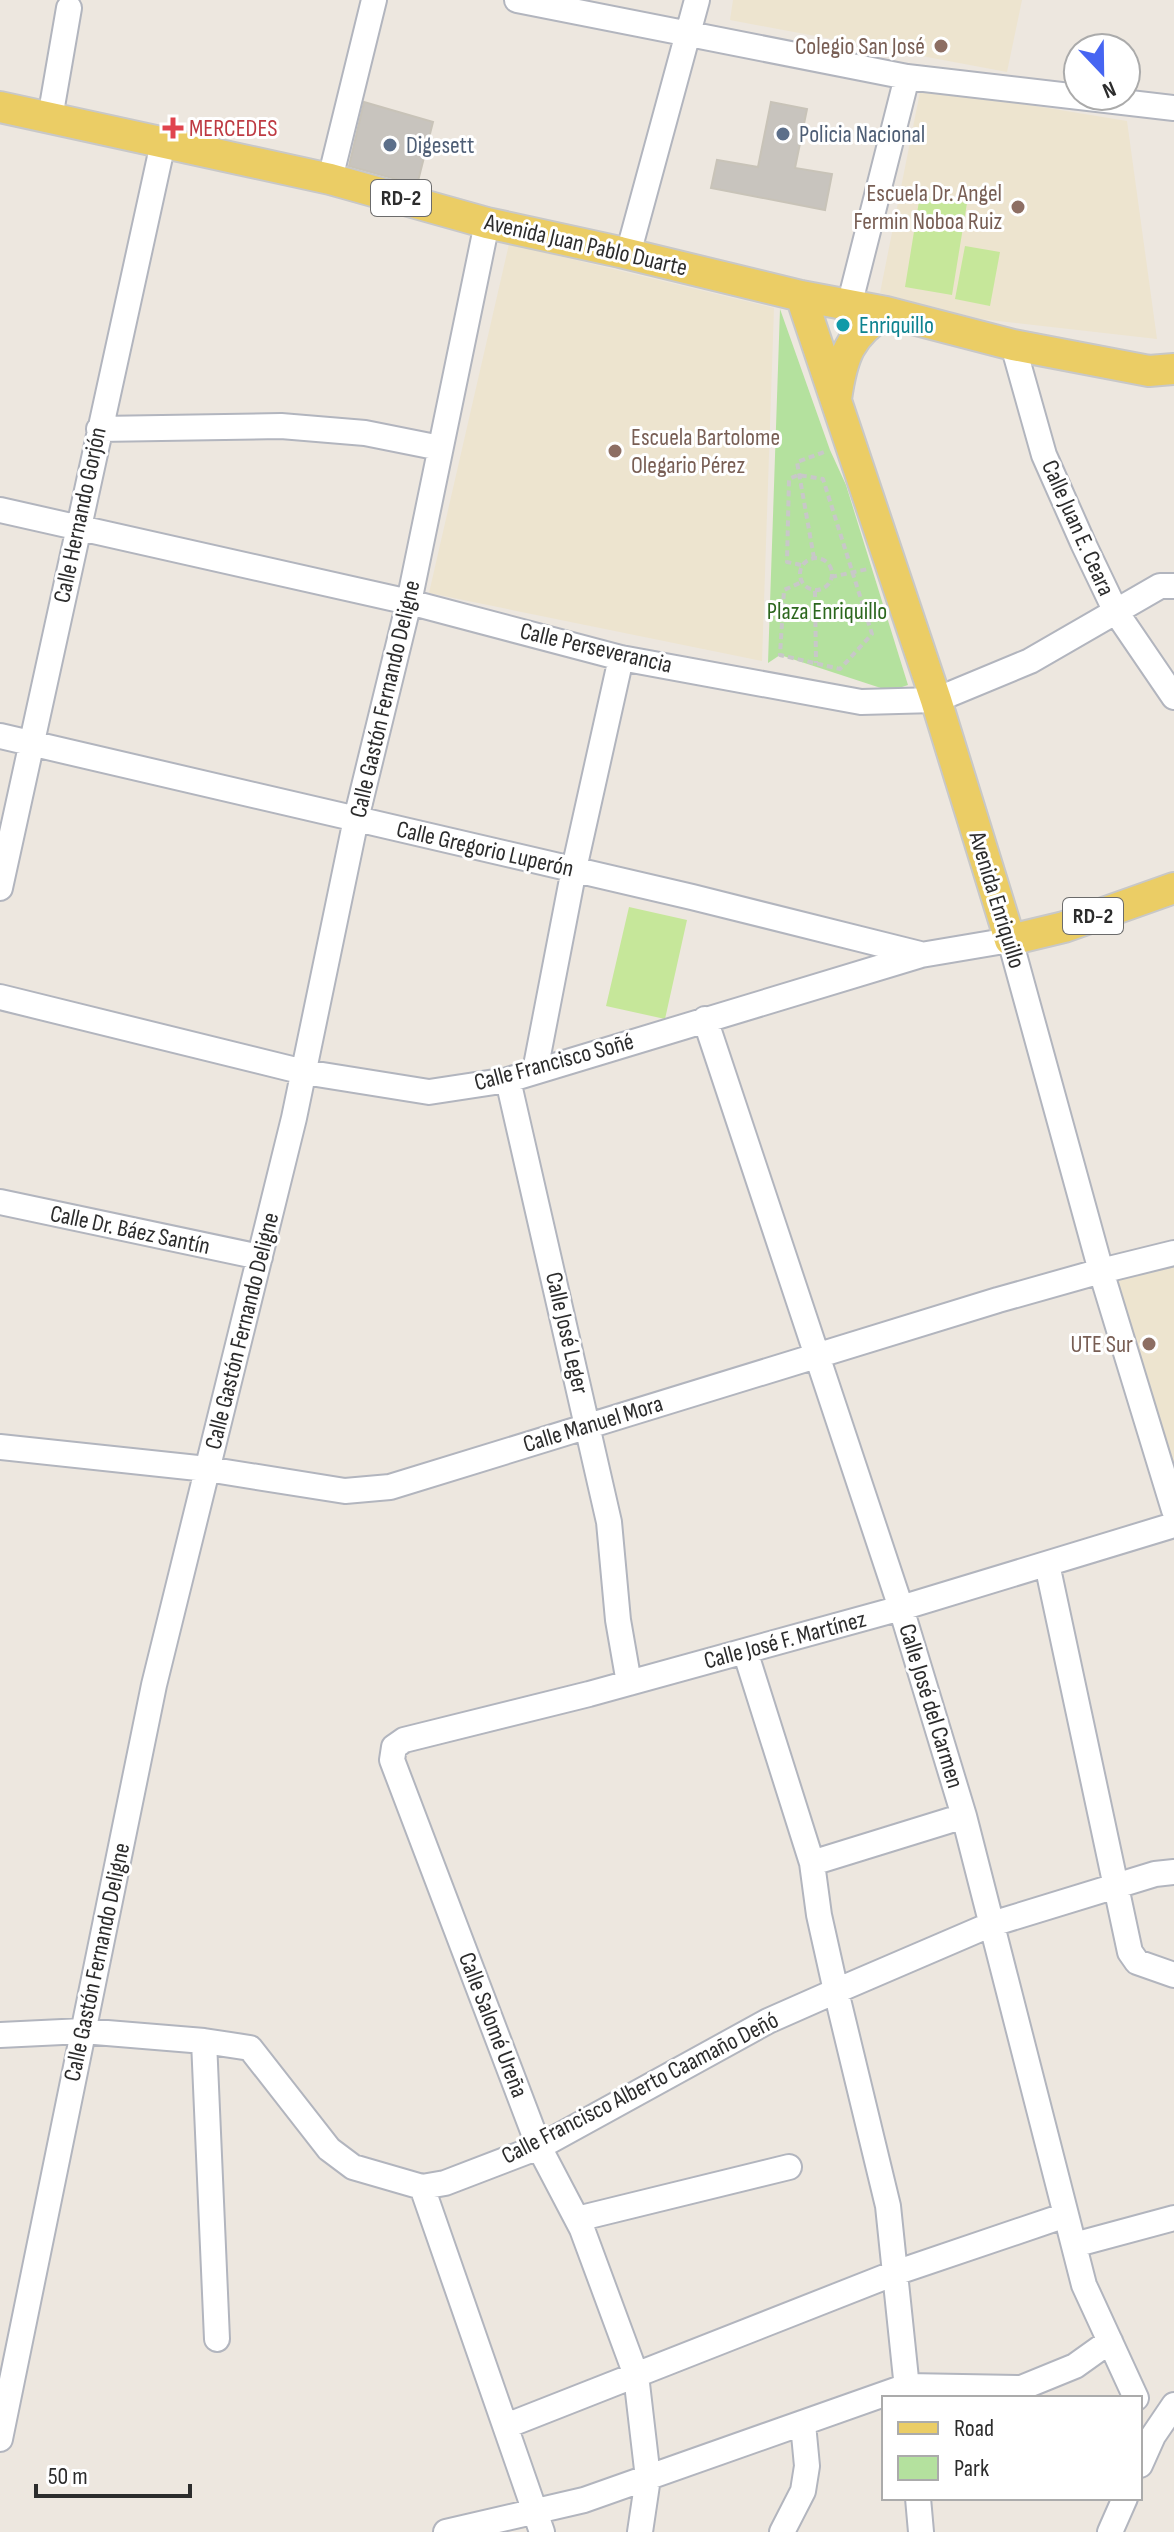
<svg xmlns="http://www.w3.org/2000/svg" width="1174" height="2532" font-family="'Sofia Sans Condensed',sans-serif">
<rect width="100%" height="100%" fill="#ede7df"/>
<!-- education -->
<path fill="#ede4cf" d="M733,0H1022L1007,72L730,20Z
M921,87L1127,121L1157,339L981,319L880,293Z
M509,244L774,308L762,661L429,593Z
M1174,1253V1510L1101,1271Z"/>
<!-- green -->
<path fill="#b4e19e" d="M780,309L830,450L846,485L908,685L890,691L780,655L768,663Z"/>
<!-- pitch -->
<path fill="#c6e79a" d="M920,195L967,203L952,295L905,287Z
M965,246L1000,252L990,306L955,299Z
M629,907L687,920L665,1019L606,1006Z"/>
<!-- building -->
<path fill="#c8c4be" stroke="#c8c3b8" stroke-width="2" d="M364,102L433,122L417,185L349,166Z
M771,102L807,109L795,168L832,174L825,210L711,188L717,160L758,167Z"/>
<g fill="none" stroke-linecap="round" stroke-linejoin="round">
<!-- minor casing -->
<g stroke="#b2b5be" stroke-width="28">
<path id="minor" d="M517,0L907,77L1174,108
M50,118L69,8
M330,179L374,0
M628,254L697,0
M849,306L907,77
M1013,345L1044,455L1083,543L1116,612L1174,697
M99,429L281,426L365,433L440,448
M0,510L409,602L621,658L861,702L936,700L1030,661L1160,586H1174
M0,736L692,897L920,954
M0,888L163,143
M0,997L304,1072L429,1092L508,1080L921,955L1010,940L1101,1271L1174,1510
M705,1019L901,1608L964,1816L1084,2285L1136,2398
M535,1071L574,869L621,658
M508,1080L609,1522L618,1620L629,1683
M0,1202L260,1257
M0,1447L207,1469L345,1491L390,1487L998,1300L1101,1271L1174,1253
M1047,1564L1130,1952L1137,1962L1174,1975
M745,1651L812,1863L819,1915L836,1991L888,2206L908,2398
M812,1863L964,1816
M0,2035L83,2031L204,2041L250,2048L329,2149L353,2167L422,2187L445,2183L539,2147L768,2021L836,1991L992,1924L1155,1874L1174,1872
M204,2041L217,2339
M422,2187L542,2532
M577,2219L789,2167
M1074,2245L1174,2218
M506,2426L895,2273L1066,2215
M0,2439L154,1685L294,1118L356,819L409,602L487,223
M1140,2465L1153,2436L1174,2405
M918,2498L921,2532
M446,2532L584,2500L907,2386L1021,2388L1075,2366L1110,2341
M640,2532L648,2478L636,2375L582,2229L539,2147L392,1760L394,1747L404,1740L589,1694L901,1608L1174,1525
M782,2532L803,2491L807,2466L803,2424
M1110,2532L1125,2498"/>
</g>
<!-- major casing -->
<g stroke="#c8c8c8" stroke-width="34">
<path id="major" d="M0,107L330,179L487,223L620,252L801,296L886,312L1013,345L1149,371L1174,369
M801,296L936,700L1010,940L1064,927L1174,888
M836,399C842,357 849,335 886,312"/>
</g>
<!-- path -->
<path stroke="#c8c8c8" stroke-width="4" stroke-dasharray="6 4" stroke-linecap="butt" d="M814,558L797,462L827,451
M800 574a16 16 0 1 1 32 0a16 16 0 1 1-32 0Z
M801,565L787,562L789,479L798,475L823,479L872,634L840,669L780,655L784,590L802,582
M831,577L868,569
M815,591L816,663"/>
<!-- minor -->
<use href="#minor" stroke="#fff" stroke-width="24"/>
<!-- major -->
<use href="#major" stroke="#ebcd65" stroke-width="30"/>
</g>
<!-- markers -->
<g fill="#8d6e63" stroke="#fff" stroke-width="3">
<circle cx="941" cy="46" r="8"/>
<circle cx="1018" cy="207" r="8"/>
<circle cx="615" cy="451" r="8"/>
<circle cx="1149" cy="1344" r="8"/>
</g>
<path fill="#e0444e" stroke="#fff" stroke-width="3" d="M169 116h8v8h8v8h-8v8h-8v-8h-8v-8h8z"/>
<g fill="#5c6f8a" stroke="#fff" stroke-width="3">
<circle cx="783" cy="134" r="8"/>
<circle cx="390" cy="145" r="8"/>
</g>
<circle fill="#0f9aa8" stroke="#fff" stroke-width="3" cx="843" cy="325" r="8"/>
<g text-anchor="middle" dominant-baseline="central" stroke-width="6" stroke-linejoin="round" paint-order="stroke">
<!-- shield labels -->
<g fill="#fff" stroke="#6b6b6b" stroke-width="2">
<rect x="371" y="180" width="60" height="36" rx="6"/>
<rect x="1063" y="898" width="60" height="36" rx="6"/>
</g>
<g font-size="22" font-weight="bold" fill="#2c2c2c">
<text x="401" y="198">RD-2</text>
<text x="1093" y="916">RD-2</text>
</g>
<!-- education labels -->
<g font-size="24" fill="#785e54" stroke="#fff" text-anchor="end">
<text x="925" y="46">Colegio San José</text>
<text x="1002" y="193">Escuela Dr. Angel<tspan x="1002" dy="28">Fermin Noboa Ruiz</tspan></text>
<text x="631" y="437" text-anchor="start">Escuela Bartolome<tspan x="631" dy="28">Olegario Pérez</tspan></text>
<text x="1133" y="1344">UTE Sur</text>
</g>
<!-- health labels -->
<g font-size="24" fill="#be3a42" stroke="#fff" text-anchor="start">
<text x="189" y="128">MERCEDES</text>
</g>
<!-- service labels -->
<g font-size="24" fill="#4e5e75" stroke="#fff" text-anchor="start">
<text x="799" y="134">Policia Nacional</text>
<text x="406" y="145">Digesett</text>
</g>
<!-- street labels -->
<g font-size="24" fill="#2c2c2c" stroke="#fff">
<text transform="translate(586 245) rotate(13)">Avenida Juan Pablo Duarte</text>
<text transform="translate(80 515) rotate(-78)">Calle Hernando Gorjón</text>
<text transform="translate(1078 528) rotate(66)">Calle Juan E. Ceara</text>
<text transform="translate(596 648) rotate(13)">Calle Perseverancia</text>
<text transform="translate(385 699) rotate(-77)">Calle Gastón Fernando Deligne</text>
<text transform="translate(485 849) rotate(13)">Calle Gregorio Luperón</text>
<text transform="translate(997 900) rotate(73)">Avenida Enriquillo</text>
<text transform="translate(554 1062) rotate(-15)">Calle Francisco Soñé</text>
<text transform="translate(130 1230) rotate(12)">Calle Dr. Báez Santín</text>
<text transform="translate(242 1331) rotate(-76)">Calle Gastón Fernando Deligne</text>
<text transform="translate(567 1333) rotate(77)">Calle José Leger</text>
<text transform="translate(593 1424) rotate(-17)">Calle Manuel Mora</text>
<text transform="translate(785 1640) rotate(-15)">Calle José F. Martínez</text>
<text transform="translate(931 1706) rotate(73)">Calle José del Carmen</text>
<text transform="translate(97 1962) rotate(-78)">Calle Gastón Fernando Deligne</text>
<text transform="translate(493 2025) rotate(69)">Calle Salomé Ureña</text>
<text transform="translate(640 2088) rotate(-27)">Calle Francisco Alberto Caamaño Deñó</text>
</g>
<!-- culture labels -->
<g font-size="24" fill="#0d838f" stroke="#fff" text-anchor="start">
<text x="859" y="325">Enriquillo</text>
</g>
<!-- park labels -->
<g font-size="24" fill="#2c671e" stroke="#fff">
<text x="827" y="611">Plaza Enriquillo</text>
</g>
</g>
<!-- legend -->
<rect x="882" y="2396" width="260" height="104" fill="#ffffff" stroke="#ababab" stroke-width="2"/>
<rect x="898" y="2422" width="40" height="12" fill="#ebcd65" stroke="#ababab" stroke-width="2"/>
<text x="954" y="2436" font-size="24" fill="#2c2c2c">Road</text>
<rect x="898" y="2456" width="40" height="24" fill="#b4e19e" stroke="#ababab" stroke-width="2"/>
<text x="954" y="2476" font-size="24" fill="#2c2c2c">Park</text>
<!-- north arrow -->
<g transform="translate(1102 72) rotate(158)"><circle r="38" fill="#ffffff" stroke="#ababab" stroke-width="2"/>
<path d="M0-6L14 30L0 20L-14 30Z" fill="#4665f2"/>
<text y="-12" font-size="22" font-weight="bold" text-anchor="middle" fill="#2c2c2c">N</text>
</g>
<!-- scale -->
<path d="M36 2484v12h154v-12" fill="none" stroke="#2c2c2c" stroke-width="4"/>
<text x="48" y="2484" font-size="24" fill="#2c2c2c" stroke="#ffffff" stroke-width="6" paint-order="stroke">50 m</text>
</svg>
